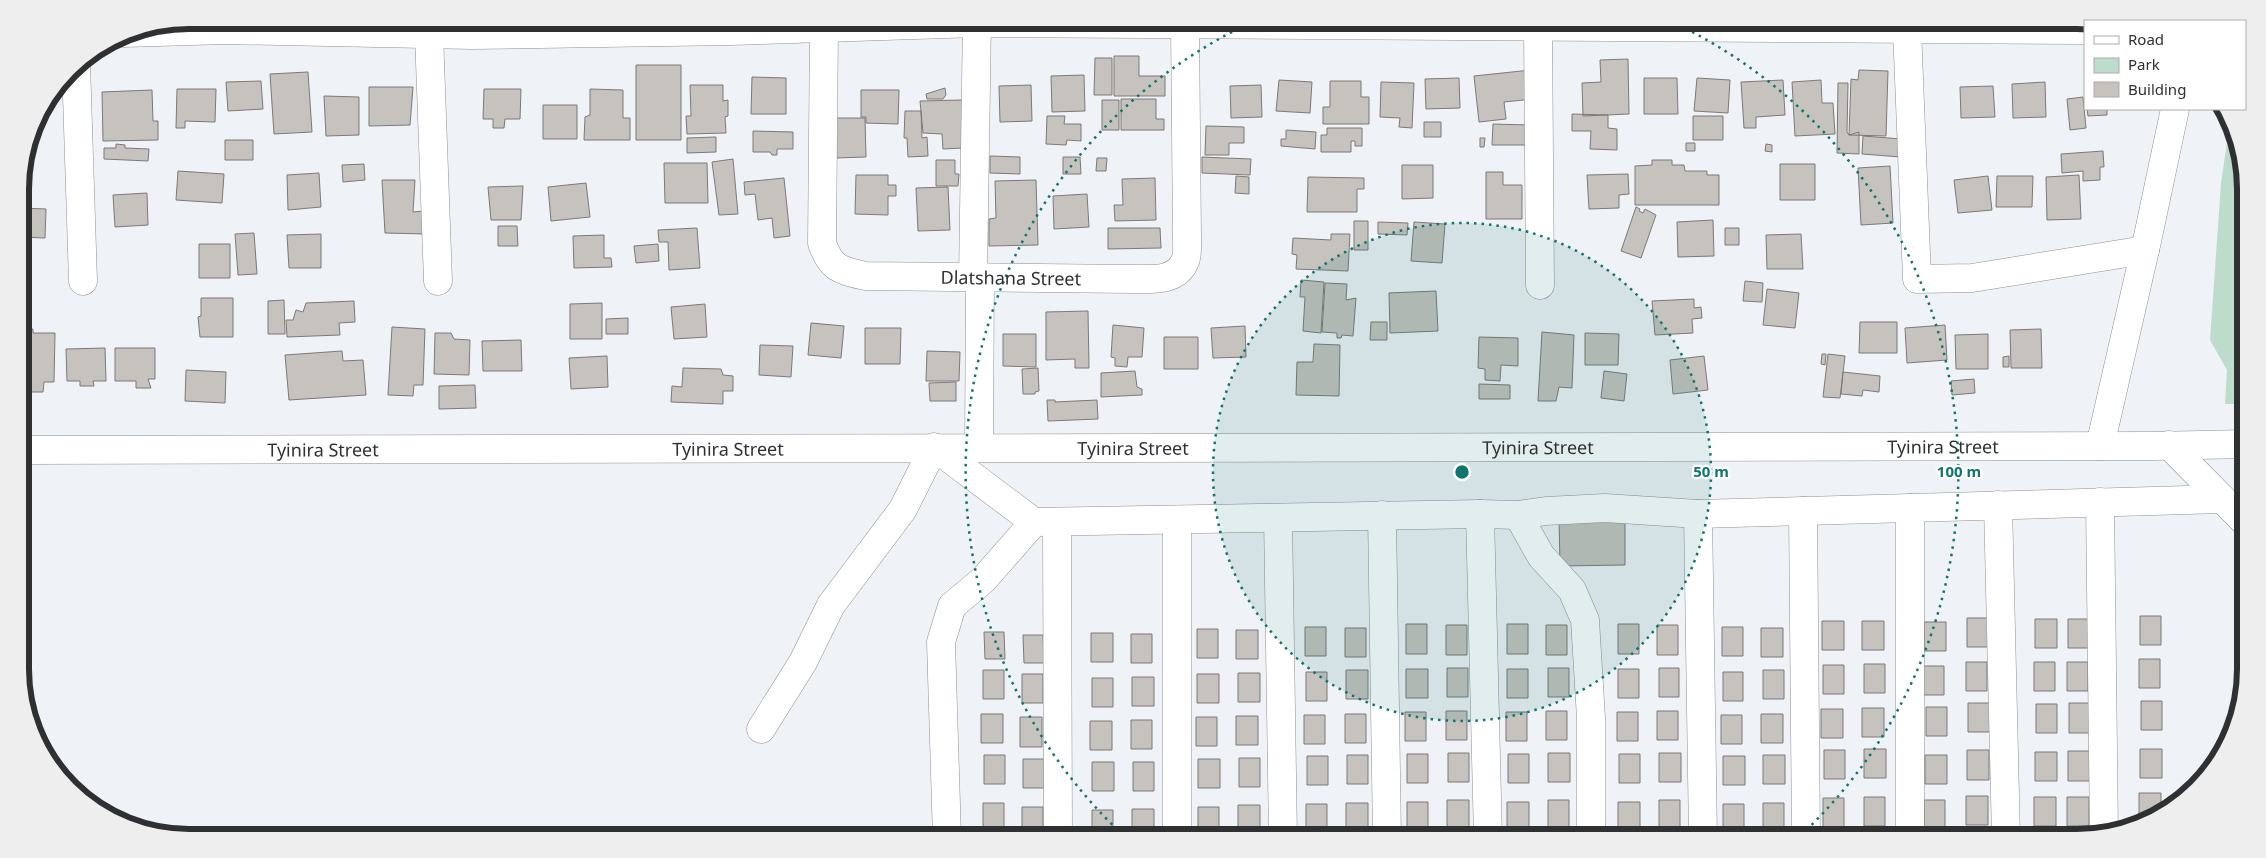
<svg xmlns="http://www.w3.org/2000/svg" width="2266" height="858" font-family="'Noto Sans',sans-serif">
<rect width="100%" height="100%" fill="#eff2f7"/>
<!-- green -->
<path fill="#bedccb" d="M2229,130L2245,167V404H2225L2227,370L2210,340L2221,183Z"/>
<!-- building -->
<path fill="#c6c2be" stroke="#7d7976" d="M1114,56H1139V76H1165V96H1114Z
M1095,58H1112V95H1094Z
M1628,59L1629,114L1583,116L1582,83L1601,82L1600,60Z
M636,65H681V140H636Z
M1531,70L1533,99L1504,102L1506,119L1479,122L1474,76Z
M1859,70L1888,71L1886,136L1849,135L1851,79L1858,80Z
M308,72L312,132L274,134L270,74Z
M1084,75L1085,111L1052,112L1051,76Z
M752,77L786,78V114H751Z
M1459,78L1460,108L1426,109L1425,79Z
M1644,78H1677L1678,114H1644Z
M1697,78L1730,80L1728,113L1694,111Z
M1279,80L1312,82L1310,113L1276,111Z
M1783,80L1785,115L1756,117V128H1744L1741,82Z
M1821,80L1822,103H1833L1835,134L1795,136L1792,82Z
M261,81L263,109L228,111L226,82Z
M1330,81H1361V97H1369V124H1323V107H1330Z
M1381,82L1414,83L1412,128L1399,127L1400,118L1380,117Z
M2045,82L2046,117L2013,118L2012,84Z
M1838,83H1848L1847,132L1849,135L1859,132V154L1837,153Z
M690,85H723V101L728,100V116L725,117L726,133L687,134L686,116H691Z
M1031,85L1032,121L1000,122L999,86Z
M1261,85L1262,117L1231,118L1230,86Z
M1993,86L1995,117L1961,118L1960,87Z
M369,87H413L410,125L369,126Z
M945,88L946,95L943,99H927L926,94Z
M177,89H216L215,122L185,121V128H176Z
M484,89H521L520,119H505L504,128H493V119H483Z
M590,89L623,90V118H630V140H584L585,117L590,115Z
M152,90L153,121H158V140L103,141L102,92Z
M861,90H899L898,124L866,123V117H861Z
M324,96L359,97V135L326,136Z
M2083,97L2086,128L2070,130L2067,99Z
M1121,99H1156V119H1164V130H1121Z
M962,100L963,148L943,149L942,134L923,133L920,101Z
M1102,100H1119V130H1102Z
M543,105H577V139H543Z
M2087,109H2107V115L2088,116Z
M905,111H921L922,138L927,137L928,156L908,157L907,138H904Z
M1572,114L1608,115V128L1617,129V150L1590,149L1591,131H1572Z
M1047,116H1065L1064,124H1081V141L1067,140L1066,145L1046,144Z
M1693,116H1723V140H1693Z
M836,118H865L866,157L835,158Z
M1424,122H1441V137H1424Z
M1493,124L1529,125V145H1492Z
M1206,126L1244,127V143H1229V155H1205Z
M1327,128H1362V146H1355V141H1351V152H1321V135H1327Z
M1286,130L1316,132L1315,149L1281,146V139H1286Z
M753,131L793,132V149H777V155H772L770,152H753Z
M1863,136L1902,139L1901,157L1862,154Z
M716,137V152L687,153V138Z
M1480,138H1485L1484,147H1480Z
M225,140H253V160H225Z
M1686,143H1695V151H1686Z
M116,144L125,145V148L149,149L148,161L104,159V148H116Z
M1766,144L1772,145V152L1765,151Z
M2103,151L2104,167H2100V180L2083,181V171L2062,173L2061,154Z
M990,156L1020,157V174L990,173Z
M1063,157H1080L1081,174H1063Z
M1202,157L1251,159L1250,175L1202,173Z
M1097,158H1107L1106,171H1096Z
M733,159L738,214L719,215L712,162Z
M936,160H955V174H959L958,186H936Z
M1652,160H1672V165H1684L1685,171H1707V175H1719V205H1635V166L1652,165Z
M664,163H707L708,203H665Z
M364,164L365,180L343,182L342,165Z
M1780,164H1815V200H1780Z
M1402,165H1433V198L1402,199Z
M1890,166L1893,223L1861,225L1858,168Z
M178,171L224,174L222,203L176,200Z
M1486,172H1503V185H1522V219H1486Z
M319,173L321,207L288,210L287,175Z
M1628,174L1629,194L1619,195V208L1589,209L1587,175Z
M856,175H888V185H896V196H888V215L855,214Z
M2079,175L2081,219L2047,220L2046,177Z
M1236,176L1249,177V194L1235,193Z
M1988,176L1992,210L1958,213L1954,180Z
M1997,176H2033L2032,207H1996Z
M1308,177L1364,178V189H1357V212H1307Z
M784,178L790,236L774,238L772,218L758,220L755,194L745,195L744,182Z
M1155,178L1156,220L1115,221L1114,205H1123L1122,179Z
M382,180H415L413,212L424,211L426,234L385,233Z
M1036,180L1038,245L989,246V219L996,218L995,181Z
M586,183L590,217L551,221L548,187Z
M523,186L521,220H491L488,187Z
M948,187L950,230L918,231L916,188Z
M147,193L148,225L115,227L113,195Z
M1087,194L1089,227L1054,229L1053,196Z
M1636,207L1640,209L1639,211L1643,213L1645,209L1656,215L1641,258L1621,251Z
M21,208L46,209L45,238L21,237Z
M1713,220L1714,256L1678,257L1677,222Z
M1354,221H1368V250H1354Z
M1378,222L1408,223L1407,235L1378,234Z
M1414,222L1445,224L1442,263L1411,261Z
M498,226H517L518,246H498Z
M697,228L700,268L669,270L668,242H659L658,230Z
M1108,228H1160L1161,248L1108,249Z
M1725,228H1739V245H1725Z
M254,233L257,274L238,275L235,234Z
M321,234V268H289L287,235Z
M1331,234H1350L1348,271L1296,269L1297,255L1292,254L1293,238L1331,240Z
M1801,234L1803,269H1767L1766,235Z
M604,235V258H611L612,267L574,268L573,236Z
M199,244H230V278H199Z
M658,244L659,261L636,263L634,246Z
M1301,280L1324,282L1321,333L1303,331L1305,297H1300Z
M1745,281L1763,283L1762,302L1743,301Z
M1325,283L1347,284L1346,300L1356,298L1353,336L1342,335L1341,338H1337V333L1322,332Z
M1767,289L1799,293L1795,328L1763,325Z
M1436,291L1438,331L1390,333L1389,293Z
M201,298H233V337H200L198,317L201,316Z
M1694,299V308L1701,307L1702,318L1692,319L1693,333L1655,335L1652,301Z
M284,300L285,334H268V301Z
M354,301L355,322L339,323L340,335L287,337L286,320H293L296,310L303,312L306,303Z
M602,303V339H570V304Z
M705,304L707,337L674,339L671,307Z
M1088,311L1089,368H1075V359L1046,360V312Z
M628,318V334H606V319Z
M1371,322H1387V340H1370Z
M1860,322H1897V353H1859Z
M811,323L844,326L841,358L808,355Z
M1113,325L1144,328L1142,357H1128L1127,367L1115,366V358L1111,357Z
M1945,325L1947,360L1907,363L1905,328Z
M1245,326L1246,357L1213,358L1211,328Z
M392,327L425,329L423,385H414L413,396L388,395Z
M865,328H901L900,364H865Z
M21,329H33V333H55L54,382H44L43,392H30V382H21Z
M2041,329L2042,368H2011L2010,330Z
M1542,332L1574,335L1572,388L1559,387L1556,401H1538Z
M435,333H451L454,339L470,340L469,375L434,374Z
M1585,333L1619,334L1618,365H1585Z
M1003,334H1036V367L1003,366Z
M1988,334V369H1956L1955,335Z
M1164,337H1198V369H1164Z
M1479,337L1518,338V366L1501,365L1500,381L1485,380V369L1478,368Z
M521,340L522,371H483L482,341Z
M1314,344L1340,345L1339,396L1296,395L1297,362H1313Z
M760,345L793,346L791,377L759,375Z
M105,348L106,381H93L94,386H80V381H67L66,349Z
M115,348H155V379H148L151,388H136V381H115Z
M342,351L343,361L363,360L366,395L289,400L285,355Z
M927,351L960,352L959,381H926Z
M1822,354H1826L1825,365L1821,364Z
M1828,354L1845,356L1840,398L1823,397Z
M607,356L608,387L571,389L569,358Z
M1704,356L1708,390L1673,394L1670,360Z
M2009,356V367H2003V357Z
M683,368L721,369L723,375L733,376V391H723V404L671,402L672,386L682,387Z
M1038,368L1039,391L1035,392V394H1023L1022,369Z
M186,370L226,372L225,403L185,401Z
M1135,371L1137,387L1142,389V395L1101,397V373Z
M1604,371L1627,374L1624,401L1601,398Z
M1843,372L1880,376L1879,392L1863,390L1862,396L1841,394Z
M1974,379L1975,393L1952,395L1951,381Z
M956,382V401H930L929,383Z
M1479,384L1510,385V399H1479Z
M21,385H24L25,414H22Z
M475,385L476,408L439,409V386Z
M1047,400H1055V402L1097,400L1098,419L1048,421Z
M1625,515V565L1560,566L1559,516Z
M2140,616H2161V645H2140Z
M1967,618H1988V647H1967Z
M2035,619H2057V648H2035Z
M2068,619H2090V648H2068Z
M1822,621H1844V650H1822Z
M1862,621H1884V650H1862Z
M1924,622H1946V651H1924Z
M1406,624H1427V654H1406Z
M1507,624H1528V654H1507Z
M1618,624H1639V654H1618Z
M1446,625H1467V655H1446Z
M1546,625H1567V655H1546Z
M1657,625H1678V655H1657Z
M1305,627H1326V656H1305Z
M1722,627H1743V656H1722Z
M1345,628H1366V657H1345Z
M1761,628H1783V657H1761Z
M1197,629H1218V658H1197Z
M1236,630H1258V659H1236Z
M984,632H1004L1005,659H985Z
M1091,633H1113V662H1091Z
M1131,634H1152V663H1131Z
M1023,635H1043L1044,663H1024Z
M2139,659H2160V688H2139Z
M1966,662H1987V691H1966Z
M2034,662H2055V691H2034Z
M2067,662H2088V691H2067Z
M1864,664H1885V693H1864Z
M1823,665H1844V694H1823Z
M1923,666H1944V695H1923Z
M1447,668H1468V697H1447Z
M1548,668H1569V697H1548Z
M1659,668H1679V697H1659Z
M1406,669H1428V698H1406Z
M1507,669H1528V698H1507Z
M1618,669H1639V698H1618Z
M983,670H1004V699H983Z
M1346,670H1368V699H1346Z
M1763,670H1784V699H1763Z
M1306,672H1327V701H1306Z
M1723,672H1743V701H1723Z
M1238,673H1260V702H1238Z
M1022,674H1043V703H1022Z
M1197,674H1219V703H1197Z
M1132,677H1154V706H1132Z
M1092,678H1113V707H1092Z
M2141,701H2162V730H2141Z
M1968,703H1990V732H1968Z
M2069,703H2091V733H2069Z
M2036,704H2057V733H2036Z
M1926,707H1947V736H1926Z
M1862,708H1884V737H1862Z
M1821,709H1843V738H1821Z
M1446,711H1467V740H1446Z
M1546,711H1567V740H1546Z
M1657,711H1678V740H1657Z
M1405,712H1426V741H1405Z
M1506,712H1527V741H1506Z
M1617,712H1638V741H1617Z
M981,714H1003V743H981Z
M1345,714H1366V743H1345Z
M1761,714H1783V743H1761Z
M1304,715H1325V744H1304Z
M1721,715H1742V744H1721Z
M1236,716H1258V745H1236Z
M1020,717H1042V747H1020Z
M1196,717H1217V746H1196Z
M1131,720H1152V749H1131Z
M1090,721H1112V750H1090Z
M1864,749H1886V778H1864Z
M2140,749H2162V778H2140Z
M1824,750H1845V779H1824Z
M1967,750H1989V780H1967Z
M2068,751H2090V781H2068Z
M2035,752H2057V781H2035Z
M1448,753H1469V782H1448Z
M1548,753H1570V782H1548Z
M1659,753H1681V782H1659Z
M1407,754H1428V783H1407Z
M1508,754H1529V783H1508Z
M1619,754H1640V783H1619Z
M984,755H1005V784H984Z
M1347,755H1368V784H1347Z
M1763,755H1785V784H1763Z
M1925,755H1947V784H1925Z
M1307,756H1328V785H1307Z
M1723,756H1745V785H1723Z
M1239,758H1260V787H1239Z
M1023,759H1044V788H1023Z
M1198,759H1220V788H1198Z
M1092,762H1114V791H1092Z
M1133,762H1154V791H1133Z
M2139,793H2161V813L2144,822H2139Z
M1966,796H1988V825H1966Z
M1864,797H1885V826H1864Z
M2034,797H2056V826H2034Z
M2067,797H2089V826H2067Z
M1823,798H1844V827H1823Z
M1447,800H1469V830H1447Z
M1548,800H1569V830H1548Z
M1659,800H1680V830H1659Z
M1924,800H1945V829H1924Z
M1407,802H1428V831H1407Z
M1507,802H1529V831H1507Z
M1618,802H1640V831H1618Z
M983,803H1004V832H983Z
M1346,803H1368V832H1346Z
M1763,803H1784V832H1763Z
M1306,804H1327V833H1306Z
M1723,804H1744V833H1723Z
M1238,805H1260V835H1238Z
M1022,807H1043V836H1022Z
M1198,807H1219V836H1198Z
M1132,809H1154V838H1132Z
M1092,810H1113V838H1092Z"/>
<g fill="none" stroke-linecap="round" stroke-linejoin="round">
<!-- minor casing -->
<g stroke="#8d9094" stroke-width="29">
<g id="minor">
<path d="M1538,26L1540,285"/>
<path d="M1907,28L1917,279L1972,278L2145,250"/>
<path id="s1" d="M824,29L822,243C831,269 840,270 865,276L1133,279C1150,279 1177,282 1185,261C1188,255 1187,245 1187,238L1185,24"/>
<path d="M124,33L225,30L473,35L732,31L977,23L2085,30"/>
<path d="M429,34L438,281"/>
<path d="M76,64L83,281"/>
<path d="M973,277L977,20"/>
<path d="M2169,445L2246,523"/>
<path d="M2100,446L2147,241L2175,109"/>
<path d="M979,447L980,277"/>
<path id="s2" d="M22,450L2154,446L2245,444"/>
<path d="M2100,502L2104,834"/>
<path d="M1998,505L2006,838"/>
<path d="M1910,508V838"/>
<path d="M1803,511L1806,838"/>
<path d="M1480,514L1488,838"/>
<path d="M1698,514L1703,838"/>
<path d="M1382,515L1387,838"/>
<path d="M1518,515L1541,556L1572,590L1585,620L1591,718V838"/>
<path d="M1278,518L1283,838"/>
<path d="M1034,522L1480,514L1518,515L1546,511L1605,508L1698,514L2222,499"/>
<path d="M1057,522L1058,838"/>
<path d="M761,729L803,662L831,605L903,509L934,447L1034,522L983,580L952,606L941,642L947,838"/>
<path d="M1177,838V520"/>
</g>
</g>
<!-- minor -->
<use href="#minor" stroke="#fff" stroke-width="28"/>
</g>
<!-- distance rings -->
<circle cx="1462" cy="472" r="249" fill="#0f766e" fill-opacity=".12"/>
<g fill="none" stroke="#0f766e" stroke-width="2.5" stroke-dasharray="2.5 5">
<circle cx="1462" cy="472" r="249"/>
<path d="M1123 835A497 497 0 0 1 1252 22M1672 22A497 497 0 0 1 1801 835"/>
</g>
<g text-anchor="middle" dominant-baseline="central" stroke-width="4.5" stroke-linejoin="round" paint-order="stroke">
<!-- street labels -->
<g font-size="18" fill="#2f3032" stroke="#fff">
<text stroke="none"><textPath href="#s1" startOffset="418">Dlatshana Street</textPath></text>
<text stroke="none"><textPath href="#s2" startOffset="1921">Tyinira Street</textPath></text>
<text stroke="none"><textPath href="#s2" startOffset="1111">Tyinira Street</textPath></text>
<text stroke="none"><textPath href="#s2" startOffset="1516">Tyinira Street</textPath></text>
<text stroke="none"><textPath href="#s2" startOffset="706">Tyinira Street</textPath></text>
<text stroke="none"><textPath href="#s2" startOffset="301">Tyinira Street</textPath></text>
</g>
</g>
<!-- crop -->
<path d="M0 0H2266V858H0ZM189 29H2077A160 160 0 0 1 2237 189V669A160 160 0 0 1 2077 829H189A160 160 0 0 1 29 669V189A160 160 0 0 1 189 29Z" fill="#eeeeef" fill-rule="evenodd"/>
<path fill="none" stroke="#2f3032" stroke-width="6" d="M189 29H2077A160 160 0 0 1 2237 189V669A160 160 0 0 1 2077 829H189A160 160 0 0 1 29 669V189A160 160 0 0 1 189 29Z"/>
<circle cx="1462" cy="472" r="8" fill="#0f766e" stroke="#fff" stroke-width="2.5"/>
<g font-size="15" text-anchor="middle" font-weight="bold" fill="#0f766e" stroke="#fff" stroke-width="4.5" stroke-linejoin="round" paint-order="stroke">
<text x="1711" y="477">50 m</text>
<text x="1959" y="477">100 m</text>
</g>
<!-- legend -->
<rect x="2084" y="20" width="162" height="90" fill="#ffffff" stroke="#acacad"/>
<rect x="2094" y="36" width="25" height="8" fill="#ffffff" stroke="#acacad"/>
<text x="2128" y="45" font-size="15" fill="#2f3032">Road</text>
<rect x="2094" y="58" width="25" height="15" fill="#bedccb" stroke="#acacad"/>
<text x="2128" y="70" font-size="15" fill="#2f3032">Park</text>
<rect x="2094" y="82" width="25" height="15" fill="#c6c2be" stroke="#acacad"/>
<text x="2128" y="95" font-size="15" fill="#2f3032">Building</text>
</svg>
